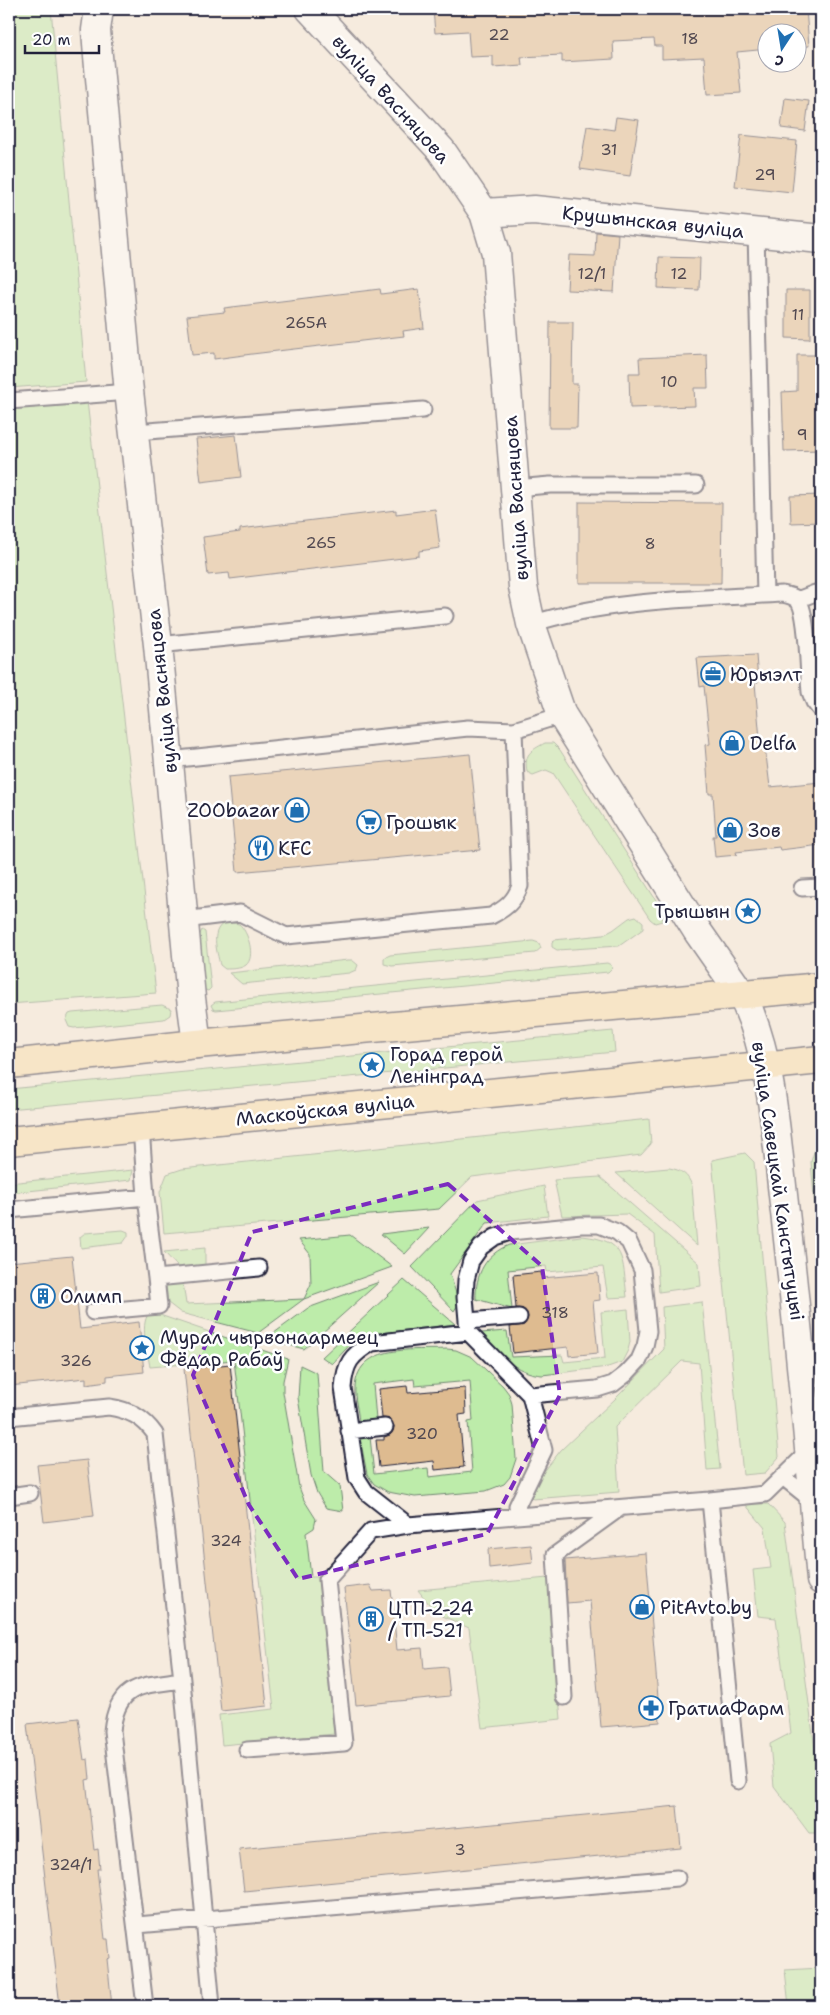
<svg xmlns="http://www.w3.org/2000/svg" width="830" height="2015" font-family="'Shantell Sans',sans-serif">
<rect width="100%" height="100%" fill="#f5ebde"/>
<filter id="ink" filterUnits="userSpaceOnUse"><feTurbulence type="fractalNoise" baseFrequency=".02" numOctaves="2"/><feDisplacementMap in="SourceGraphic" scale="10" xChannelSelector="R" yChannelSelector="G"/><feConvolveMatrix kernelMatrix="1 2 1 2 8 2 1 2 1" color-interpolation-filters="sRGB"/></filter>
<g filter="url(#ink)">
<!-- green -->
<path fill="#bdecaa" stroke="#708772" d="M9,9H51L86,382L9,388Z
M87,401L156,993L9,1004V408Z
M545,743H553L560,750L663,911L664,914L662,921L655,923L650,919L553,773L546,770L533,775L527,772C524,754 530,751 545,743Z
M636,916L643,922V929L619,946L557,950L552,947V942L554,940L603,935L613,930L629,918Z
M227,922L239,924C248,931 256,957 246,965C241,969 231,969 225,969L220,965C217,951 209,928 227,922Z
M202,930L205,932L211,988L208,991L203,989L198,938Z
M533,941L539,943L541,948L535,953L392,966L384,964V958L390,955Z
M348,960H352L358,965L356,970L349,973L242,984L229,973Z
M607,963L611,965L612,968L608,972L216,1010L213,1009L211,1005L215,1002Z
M162,1005L171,1009L170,1015L164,1019L74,1028L69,1027L66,1020L69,1014L72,1013Z
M613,1031L615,1052L9,1109V1089Z
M649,1119L651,1144L641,1155L472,1177L439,1209L164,1233L160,1192L167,1174L182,1169Z
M817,1141H821V1278L811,1162Z
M745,1153L754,1162L779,1457L765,1473L743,1475L712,1160Z
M669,1168C681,1170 688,1174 692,1186L697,1246L616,1173Z
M133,1170L131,1180L9,1193V1183Z
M600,1177L699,1263L701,1286L659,1292L655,1235L627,1214L562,1216L554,1180Z
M544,1186L548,1216L487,1223L450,1274L459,1303L454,1311L412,1267L477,1200Z
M429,1228L405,1254L381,1234Z
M123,1230L128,1232V1236L123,1243L81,1248L80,1237L85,1233Z
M350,1235L392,1267L304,1299L258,1333L181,1313L168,1303L166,1284L183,1283L186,1304L304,1299L311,1284L310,1254L299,1240Z
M581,1236C627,1240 622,1258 627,1297L608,1298L603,1267L547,1272L546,1266L508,1270L512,1309L476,1299C475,1274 486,1254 509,1245Z
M205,1248V1265L178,1267L164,1252Z
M404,1280L455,1324L358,1336L332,1364L322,1357Z
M379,1282L304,1349L266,1339L308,1308Z
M702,1302L720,1469L707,1470L699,1363L682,1361L615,1427L619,1492L533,1499L528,1496L531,1488L561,1450L615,1399L664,1349L662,1307Z
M628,1309L630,1342L628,1350L622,1362L608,1367L542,1375C516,1373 496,1354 481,1333L507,1331L511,1357L562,1355L564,1362L605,1358L601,1312Z
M151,1312L288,1359L283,1381V1392L299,1487L304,1500L316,1519L314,1528L306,1533L311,1577H318L334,1734L222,1745L219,1715L274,1709L234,1360L150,1367C148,1353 138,1320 151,1312Z
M447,1349L456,1350L472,1357L503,1386L509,1394L512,1404L516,1459L510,1477L504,1484L486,1491L415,1497L388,1492L374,1484L367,1474L360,1438L370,1437L374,1474L428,1468L429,1477L472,1472L468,1422L473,1421L470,1381L415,1386L414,1379L373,1384L376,1420L359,1421C358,1410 354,1398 355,1387C359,1342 415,1351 447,1349Z
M300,1365L317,1373L324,1472L340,1486L343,1511L326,1508L317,1493L311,1475L298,1398Z
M745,1504H768L785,1522L821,1795V1833H809L774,1786L770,1744L791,1733L776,1618L758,1616L753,1570L771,1568L765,1528Z
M548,1578L561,1719L482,1728L469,1628L436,1613L418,1590Z
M821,1968V2006H789L785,1970Z"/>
<!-- building -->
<path fill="#debb90" stroke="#22223b" d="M433,9H463V12L529,9V11L571,9H806L809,46L798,47V32H768V49L737,52L741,93L707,95L704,57L662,59V46H655L654,39L613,41L614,59L562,62V55L521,57L522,65L493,67V56L470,57L468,31L435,33Z
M785,98L809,101L805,131L781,128Z
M616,117L639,120L630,176L580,169L587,126L614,130Z
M741,135L797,141L792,192L735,186Z
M596,232L618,234L614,292L567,290L569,255L595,256Z
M659,257L700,258L699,290L658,288Z
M380,289L381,294L419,289L424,328L403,331L404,336L252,354L214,359V353L192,355L187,316L225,312L224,308Z
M786,290H810V339L786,338Z
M550,322H573L572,384H578L577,428H549Z
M707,355L708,388H694L695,406L630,408L629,373H640L639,358Z
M797,355H821V450L784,451L782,392L797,391Z
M236,435L241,477L201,482L196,439Z
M821,495V522L791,523L790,496Z
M579,502L722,503L721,583H579Z
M435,509L440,548L419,551V556L230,579L229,573L208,575L203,537L240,532V529L396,510V514Z
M756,655L758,682L755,683L760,739H764L770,787L821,782V845L780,850L779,847L736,852L737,855L715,857L713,836H716L713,794H709L705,745L710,744L704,686L700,687L697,658Z
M470,754L480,850L237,872L228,777Z
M72,1256L80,1329L139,1322L144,1372L107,1376V1381L86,1384V1378L9,1386V1262Z
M541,1272L542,1278L598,1273L600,1300L593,1301L598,1353L569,1356L568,1347L513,1353L510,1327L524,1325L528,1317L523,1309L516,1308L513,1275Z
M230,1364L267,1706L221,1711L184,1369Z
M407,1386L408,1393L465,1388L466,1414L459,1415L464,1467L435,1470L434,1461L379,1467L376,1440H384V1437L390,1435L393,1431L394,1426L389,1419L382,1418L379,1389Z
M87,1460L94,1516L44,1522L37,1465Z
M531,1545L533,1563L489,1568L488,1549Z
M646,1553L660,1722L601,1727L590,1601L567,1603L565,1560Z
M370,1585L373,1591L391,1590L397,1650L422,1648L424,1669L447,1667L450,1696L356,1705L344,1588Z
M78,1718L84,1760L88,1759L90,1779L86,1780L94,1850L98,1849L100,1869H97L105,1939H108L110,1958L107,1959L112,2006H60L27,1724Z
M677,1806L681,1848L244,1891L239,1849Z"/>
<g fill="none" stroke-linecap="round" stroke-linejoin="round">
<!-- service casing -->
<g stroke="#22223b" stroke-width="19">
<path id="service" d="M756,232L765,595
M9,401L129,392
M135,432L423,410
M516,488L550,485H696
M797,600L815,593H821
M531,624C609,599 700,599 782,594C788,595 795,596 799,602C808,616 808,673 810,692L814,702L821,711
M158,645L445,616
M169,760L468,728L514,730
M802,888L821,887
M184,920L240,913L286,936L491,916C506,908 514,902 520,886L514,730L562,715
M141,1128L146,1197L156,1278L259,1268
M9,1210L146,1197
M93,1312L159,1306L156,1278
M467,1321L519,1317
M9,1417L109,1407C129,1410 143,1417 155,1434L182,1680L212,2006
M349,1431L385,1427
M783,1477L814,1502
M9,1496L30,1493
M710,1500L738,1781
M519,1515L517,1506L544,1450L530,1395L468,1332L465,1297L466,1280L471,1261L481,1247L495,1237L510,1232L581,1225H599L617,1232L629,1242L642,1270L648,1331L645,1346L639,1360L626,1374L613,1384L597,1389L530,1395
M408,1525L366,1492L357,1478L343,1388C345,1363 351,1355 372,1343L468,1332
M564,1697L555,1555L620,1508
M247,1750L344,1743L327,1580L371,1531L408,1525L710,1500L765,1494L809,1451
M137,1925L677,1878
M145,2006L112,1731C117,1683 142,1686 182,1680"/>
</g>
<!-- minor casing -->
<g stroke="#22223b" stroke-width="31">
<path id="minor" d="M99,9L96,30L98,56L128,382L158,645L191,998L197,1044
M310,9L441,150L484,213L496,253L523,587L531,624L562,715L698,932L742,995
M484,213L534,210L821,239"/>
</g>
<!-- secondary casing -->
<g stroke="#22223b" stroke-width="31">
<path id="secondary" d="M742,995C774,1060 776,1141 785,1212C799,1335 810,1457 821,1580"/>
</g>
<!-- primary casing -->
<g stroke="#22223b" stroke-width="31">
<path id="primary" d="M9,1064L197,1044L821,987
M9,1141L821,1060"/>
</g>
<!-- service -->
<use href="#service" stroke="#fff" stroke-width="15"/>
<!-- minor -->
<use href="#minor" stroke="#fff" stroke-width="28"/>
<!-- secondary -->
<use href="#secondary" stroke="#fff" stroke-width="28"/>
<!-- primary -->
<use href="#primary" stroke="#f9ddab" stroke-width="28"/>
</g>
</g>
<!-- marked area -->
<path d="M0 0H830V2015H0ZM448,1184L542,1266L560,1395L487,1534L298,1579L249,1505L193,1375L252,1232Z" fill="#f5ebde" fill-opacity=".55" fill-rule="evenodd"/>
<path fill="none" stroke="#7b2cbf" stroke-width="4" stroke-dasharray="10 6" stroke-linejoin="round" d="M448,1184L542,1266L560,1395L487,1534L298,1579L249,1505L193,1375L252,1232Z"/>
<!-- icons -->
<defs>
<g id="office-ring" transform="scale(1.25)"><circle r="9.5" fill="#fff" stroke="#1f6fb2" stroke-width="1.5"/><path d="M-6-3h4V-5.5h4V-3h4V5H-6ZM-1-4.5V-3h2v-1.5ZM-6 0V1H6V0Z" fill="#1f6fb2"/></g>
<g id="shop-ring" transform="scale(1.25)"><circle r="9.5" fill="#fff" stroke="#1f6fb2" stroke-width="1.5"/><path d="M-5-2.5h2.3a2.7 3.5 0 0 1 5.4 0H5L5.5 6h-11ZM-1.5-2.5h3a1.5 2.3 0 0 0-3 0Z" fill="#1f6fb2"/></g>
<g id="supermarket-ring" transform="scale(1.25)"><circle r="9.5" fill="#fff" stroke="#1f6fb2" stroke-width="1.5"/><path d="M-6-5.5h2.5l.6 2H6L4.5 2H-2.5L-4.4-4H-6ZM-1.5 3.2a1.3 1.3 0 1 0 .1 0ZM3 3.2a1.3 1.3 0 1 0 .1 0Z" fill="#1f6fb2"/></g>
<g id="restaurant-ring" transform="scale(1.25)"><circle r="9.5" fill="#fff" stroke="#1f6fb2" stroke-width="1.5"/><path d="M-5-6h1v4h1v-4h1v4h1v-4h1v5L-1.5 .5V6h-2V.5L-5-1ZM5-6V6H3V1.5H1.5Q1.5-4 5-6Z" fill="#1f6fb2"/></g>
<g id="sight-ring" transform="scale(1.25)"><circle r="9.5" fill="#fff" stroke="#1f6fb2" stroke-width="1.5"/><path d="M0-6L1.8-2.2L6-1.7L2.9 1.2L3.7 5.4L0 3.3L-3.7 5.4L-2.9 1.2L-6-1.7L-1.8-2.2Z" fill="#1f6fb2"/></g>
<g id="building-ring" transform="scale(1.25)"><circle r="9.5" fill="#fff" stroke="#1f6fb2" stroke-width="1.5"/><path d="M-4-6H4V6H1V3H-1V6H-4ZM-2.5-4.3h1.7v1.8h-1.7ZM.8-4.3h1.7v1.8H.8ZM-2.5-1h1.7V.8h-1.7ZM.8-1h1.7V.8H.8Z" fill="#1f6fb2"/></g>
<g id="pharmacy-ring" transform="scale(1.25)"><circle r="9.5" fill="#fff" stroke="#1f6fb2" stroke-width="1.5"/><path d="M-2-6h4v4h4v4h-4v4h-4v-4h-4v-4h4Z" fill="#1f6fb2"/></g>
</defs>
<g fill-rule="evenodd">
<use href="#office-ring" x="713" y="674"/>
<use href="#shop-ring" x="732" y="743"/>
<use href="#shop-ring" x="297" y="810"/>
<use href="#supermarket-ring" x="369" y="822"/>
<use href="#shop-ring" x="730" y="830"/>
<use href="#restaurant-ring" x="261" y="848"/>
<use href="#sight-ring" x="748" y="911"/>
<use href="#sight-ring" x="372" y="1065"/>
<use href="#building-ring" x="43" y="1296"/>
<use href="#sight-ring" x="142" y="1348"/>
<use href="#shop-ring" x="642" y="1607"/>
<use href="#building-ring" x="371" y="1619"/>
<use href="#pharmacy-ring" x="651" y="1708"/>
</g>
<g text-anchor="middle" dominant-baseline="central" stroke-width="5" stroke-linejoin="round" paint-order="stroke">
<!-- number labels -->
<g font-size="16" fill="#514850">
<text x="499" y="34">22</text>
<text x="690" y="38">18</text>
<text x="609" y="149">31</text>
<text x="765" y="174">29</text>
<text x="592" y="273">12/1</text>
<text x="679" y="273">12</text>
<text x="798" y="314">11</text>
<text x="306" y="322">265А</text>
<text x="669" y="381">10</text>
<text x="802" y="434">9</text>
<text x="321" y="542">265</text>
<text x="650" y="543">8</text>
<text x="555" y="1312">318</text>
<text x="76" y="1360">326</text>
<text x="422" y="1433">320</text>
<text x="226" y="1540">324</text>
<text x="460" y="1849">3</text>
<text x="71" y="1864">324/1</text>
</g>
<!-- street labels -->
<g font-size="19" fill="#22223b" stroke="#fff">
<text transform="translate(391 99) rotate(48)">вуліца Васняцова</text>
<text transform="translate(653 222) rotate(6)">Крушынская вуліца</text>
<text transform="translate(516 498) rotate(-94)">вуліца Васняцова</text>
<text transform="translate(162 691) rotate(-96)">вуліца Васняцова</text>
<text transform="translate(325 1110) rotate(-6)">Маскоўская вуліца</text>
<text transform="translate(778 1181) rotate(82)">вуліца Савецкай Канстытуцыі</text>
</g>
<!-- poi labels -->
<g font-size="19" fill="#22223b" stroke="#fff" text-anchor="start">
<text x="730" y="674">Юрыэлт</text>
<text x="750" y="743">Delfa</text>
<text x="280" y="810" text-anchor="end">ZOObazar</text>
<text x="386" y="822">Грошык</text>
<text x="748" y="830">Зов</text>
<text x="278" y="848">KFC</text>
<text x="730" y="911" text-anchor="end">Трышын</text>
<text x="390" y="1054">Горад герой<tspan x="390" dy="22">Ленінград</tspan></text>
<text x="60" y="1296">Олимп</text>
<text x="160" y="1337">Мурал чырвонаармеец<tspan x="160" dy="22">Фёдар Рабаў</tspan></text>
<text x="660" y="1607">PitAvto.by</text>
<text x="388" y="1608">ЦТП-2-24<tspan x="388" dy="22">/ ТП-521</tspan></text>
<text x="668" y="1708">ГратиаФарм</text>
</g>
</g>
<!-- margin -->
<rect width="830" height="2015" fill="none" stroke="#fff" stroke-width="30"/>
<rect x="15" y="15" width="800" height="1985" fill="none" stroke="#22223b" stroke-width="2" filter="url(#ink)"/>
<!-- north arrow -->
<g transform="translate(782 48) rotate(192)"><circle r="24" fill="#ffffff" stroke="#a7a7b1"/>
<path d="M0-4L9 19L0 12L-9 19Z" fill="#1f6fb2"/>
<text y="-8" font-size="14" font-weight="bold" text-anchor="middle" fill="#22223b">С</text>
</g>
<!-- scale -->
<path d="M25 45v8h74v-8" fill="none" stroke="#22223b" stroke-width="2.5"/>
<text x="32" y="45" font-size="15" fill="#22223b" stroke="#ffffff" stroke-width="4" paint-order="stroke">20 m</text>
</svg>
